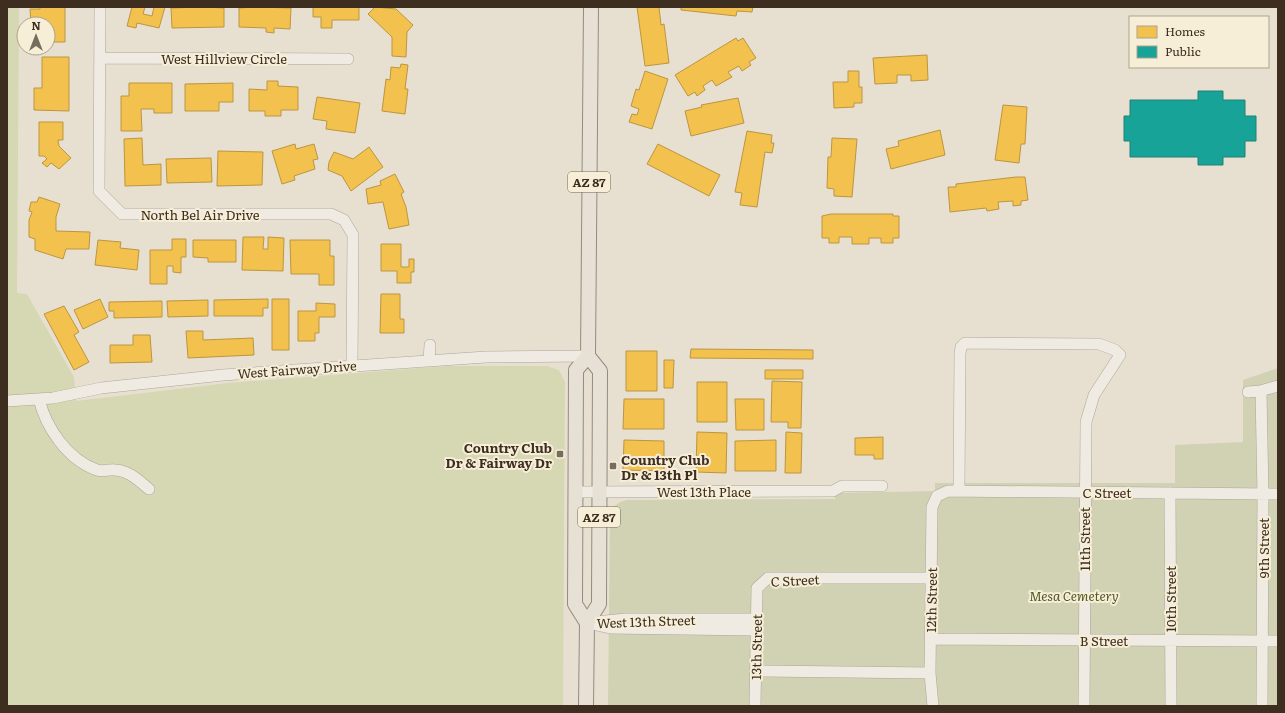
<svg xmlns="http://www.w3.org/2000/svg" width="1285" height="713" font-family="Literata,serif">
<rect width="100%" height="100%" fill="#e7e0d1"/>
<!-- green -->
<path fill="#d6d7b3" d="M7,7H19L17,293L27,294L74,377L76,401L228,383L447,366H547L559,370L565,382L563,706H7Z"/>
<!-- cemetery -->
<path fill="#d1d1b3" d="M1278,368V706H608L610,514C613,506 618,502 627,500L835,499V493L935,491V483H1175V445L1243,442V380Z"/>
<!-- homes -->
<path fill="#f2c14e" stroke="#bc9540" d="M40,7H65V42H50L48,24H31L30,9H40Z
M132,7H145L143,14L152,16L154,7H165L159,28L137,23L136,28L127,26Z
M204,7L224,8V27L172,28L171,8Z
M256,7L291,8L290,29L274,28V33L266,32V28L239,27V8Z
M313,7H359V20H332V28H321V17H313Z
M375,7L396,9L413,25L407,32L406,57L392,56V37L368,14Z
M637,7H659L661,25L664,24L669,63L645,66Z
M681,7H753L752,12L737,11L736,16L681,10Z
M736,38L738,41L743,38L756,58L749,62L751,65L742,71L739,66L728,72L732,77L716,86L712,80L703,86L705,90L697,96L695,92L688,96L675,75Z
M927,55L928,80L911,81V75H897V83L875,84L873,58Z
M42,57H69V111L34,110V88H42Z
M401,64L408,65L405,89H408L405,114L382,111L386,79L390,80L391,67L400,68Z
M645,71L668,79L652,129L629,122L632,114L637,115L639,109L631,106L636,89L639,90Z
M848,71H859V87H862V103H854V107L834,108L833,82H848Z
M267,81H278V86L298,87V110H281V116H265V111H249V89L267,90Z
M129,83H172V113H154V109H141L142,131H121V96H129Z
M233,83V102H219V111H185V84Z
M317,97L360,103L355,133L326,129L327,121L313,119Z
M738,98L744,123L691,136L685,111L702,107L701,105Z
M1003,105L1027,107L1025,144H1021L1019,163L995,160Z
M39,122H63V140H58L59,146L71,158L59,169L51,163L47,167L42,163L47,159L44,156H39Z
M940,130L945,155L891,169L886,149L899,146L898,141Z
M747,131L772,135L771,143H774L772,153L765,152L757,207L740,205L742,193L735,192Z
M142,138L143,165L161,164V185L125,186L124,139Z
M832,138L857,139L852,197L834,196V189L827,188L828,157H831Z
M295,144L296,149L314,144L318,159L313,160L315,169L294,176L295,180L282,184L272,151Z
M658,144L720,175L709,196L647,164Z
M369,147L383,167L351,191L342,176L328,170L329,162L334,152L353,159Z
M218,151L263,152L262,185L217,186Z
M211,158L212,182L167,183L166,159Z
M395,174L404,192L401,194L406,207L409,225L389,229L383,202L368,204L366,189L381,185L380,181Z
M1016,177H1025L1028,200L1021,201V205L1013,206V201L998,202L999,209L987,211L986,208L950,212L948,187H956V184Z
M39,197L60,204L56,217V231L90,232L89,249H66L63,259L35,250V239L29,237V220L32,212L29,211L31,202H37Z
M831,214H893V216H899V238H893V243H881V238H869V244H852V237H839V243H829V238H822V216Z
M243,237H264L263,249H268V237L284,238L283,271L242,270Z
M172,239H186V257H181V273L173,272V266H167V284H150V250H172Z
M98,240L121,242L120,248L139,250L137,270L95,265Z
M193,240H236V262H208V258L193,257Z
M290,240H330V256H334V285H319V274H291Z
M381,244H401V267H409V259H414V272H411V283H397V271H381Z
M381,294H400V319H404V333H380Z
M100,299L108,317L83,329L74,310Z
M268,299V308H263V316H214V300Z
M272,299H289V350H272Z
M208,300V316L168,317L167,301Z
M162,301V317L114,318V311H109V302Z
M316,303L335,304V317H319V333H315V341H298V311H316Z
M64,306L79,332L74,335L89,362L74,370L44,314Z
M186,331H203V340L253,338L254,355L188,358Z
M133,335H150L152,362L110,363V345H133Z
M691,349L813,350V359L690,358Z
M626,351H657V391H626Z
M664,360H674L673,388H664Z
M765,370H803V379H765Z
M772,381L802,382L801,428H788V422H771Z
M697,382H727V422H697Z
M624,399H664V429H623Z
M735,399H764V430H736Z
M697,432L727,433L726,473L696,472Z
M786,432L802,433L801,473H785Z
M883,437V459H874V455H855V438Z
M624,440L664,441V471L623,470Z
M776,440V471H735V441Z"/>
<!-- public -->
<path fill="#17a398" stroke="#228074" d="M1198,91H1223V100H1245V116H1256V141H1245V157H1223V165H1198V157H1130V141H1124V116H1130V100H1198Z"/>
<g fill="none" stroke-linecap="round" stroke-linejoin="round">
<!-- minor casing -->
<g stroke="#ada599" stroke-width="12">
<path id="minor" d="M100,7L99,191L122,214H331L344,220L353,235L352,366
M100,58L348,59
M429,360L430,345
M1261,391L1263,494L1262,706
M1248,392L1260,391L1278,386
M39,399C46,428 68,460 97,470C103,472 109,469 115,470C130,471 138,480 149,489
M7,401L53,398L101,388L223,375L486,357L588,356
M959,491L960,354L961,347L965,343L1099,344L1115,350L1120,355L1094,395L1086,422L1084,706
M575,492L833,491L842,486H882
M1170,493L1171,706
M595,622L626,619H756
M587,623L610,628L756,630
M931,639L1278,641
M755,671L930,673
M755,706L757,588L768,578H931
M933,706L930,673L932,507L937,496L948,491L1278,494"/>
</g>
<!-- major casing -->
<g stroke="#928b80" stroke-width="16">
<path id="major" d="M587,623L599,604L600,371L588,356
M586,706L587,623L575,604L576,370L588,356L591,7"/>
</g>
<!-- minor -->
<use href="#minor" stroke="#efebe3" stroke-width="11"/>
<!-- major -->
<use href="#major" stroke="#e6e1d4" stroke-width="14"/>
</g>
<!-- markers -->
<g fill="#786c5e" stroke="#f7eed8" stroke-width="1.5">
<rect x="556" y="450" width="8" height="8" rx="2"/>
<rect x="609" y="462" width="8" height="8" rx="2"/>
</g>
<g text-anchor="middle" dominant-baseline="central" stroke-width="4" stroke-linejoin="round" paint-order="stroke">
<!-- shield labels -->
<g fill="#f7eed8" stroke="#756857" stroke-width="1">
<rect x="568" y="172" width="42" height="20" rx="3"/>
<rect x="578" y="507" width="42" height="20" rx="3"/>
</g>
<g font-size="12" font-weight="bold" fill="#3d2e20">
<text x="589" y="182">AZ 87</text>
<text x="599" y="517">AZ 87</text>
</g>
<!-- street labels -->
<g font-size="13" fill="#3d2e20" stroke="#f7eed8">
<text x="224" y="58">West Hillview Circle</text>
<text x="200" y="214">North Bel Air Drive</text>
<text transform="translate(297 369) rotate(-4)">West Fairway Drive</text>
<text x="704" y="491">West 13th Place</text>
<text x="1107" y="492">C Street</text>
<text transform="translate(1084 539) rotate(-90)">11th Street</text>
<text transform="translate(1263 548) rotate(-90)">9th Street</text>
<text transform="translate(795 580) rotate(-3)">C Street</text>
<text transform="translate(1170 599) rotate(-90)">10th Street</text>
<text transform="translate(931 600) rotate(-89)">12th Street</text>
<text transform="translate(646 621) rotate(-2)">West 13th Street</text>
<text x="1104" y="640">B Street</text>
<text transform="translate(756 647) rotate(-89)">13th Street</text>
</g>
<!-- poi labels -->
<g font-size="13" font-weight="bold" fill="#3d2e20" stroke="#f7eed8" text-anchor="end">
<text x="552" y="447">Country Club<tspan x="552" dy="15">Dr &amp; Fairway Dr</tspan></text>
<text x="621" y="459" text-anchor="start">Country Club<tspan x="621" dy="15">Dr &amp; 13th Pl</tspan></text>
</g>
<!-- park labels -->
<g font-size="13" font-style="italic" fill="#4d5a26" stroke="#f7eed8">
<text x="1074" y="595">Mesa Cemetery</text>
</g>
</g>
<!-- border -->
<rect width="1285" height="713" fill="none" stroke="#3d2e20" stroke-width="16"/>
<!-- legend -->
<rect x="1129" y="16" width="140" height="52" fill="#f7eed8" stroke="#ada18e"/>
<rect x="1137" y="26" width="20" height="12" fill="#f2c14e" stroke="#ada18e"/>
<text x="1165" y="36" font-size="12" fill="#3d2e20">Homes</text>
<rect x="1137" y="46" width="20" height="12" fill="#17a398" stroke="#ada18e"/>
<text x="1165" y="56" font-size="12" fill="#3d2e20">Public</text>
<!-- north arrow -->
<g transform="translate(36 36)"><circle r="19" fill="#f7eed8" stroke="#ada18e"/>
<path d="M0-3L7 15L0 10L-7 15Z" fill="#786c5e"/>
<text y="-6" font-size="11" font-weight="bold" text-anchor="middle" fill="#3d2e20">N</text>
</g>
</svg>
